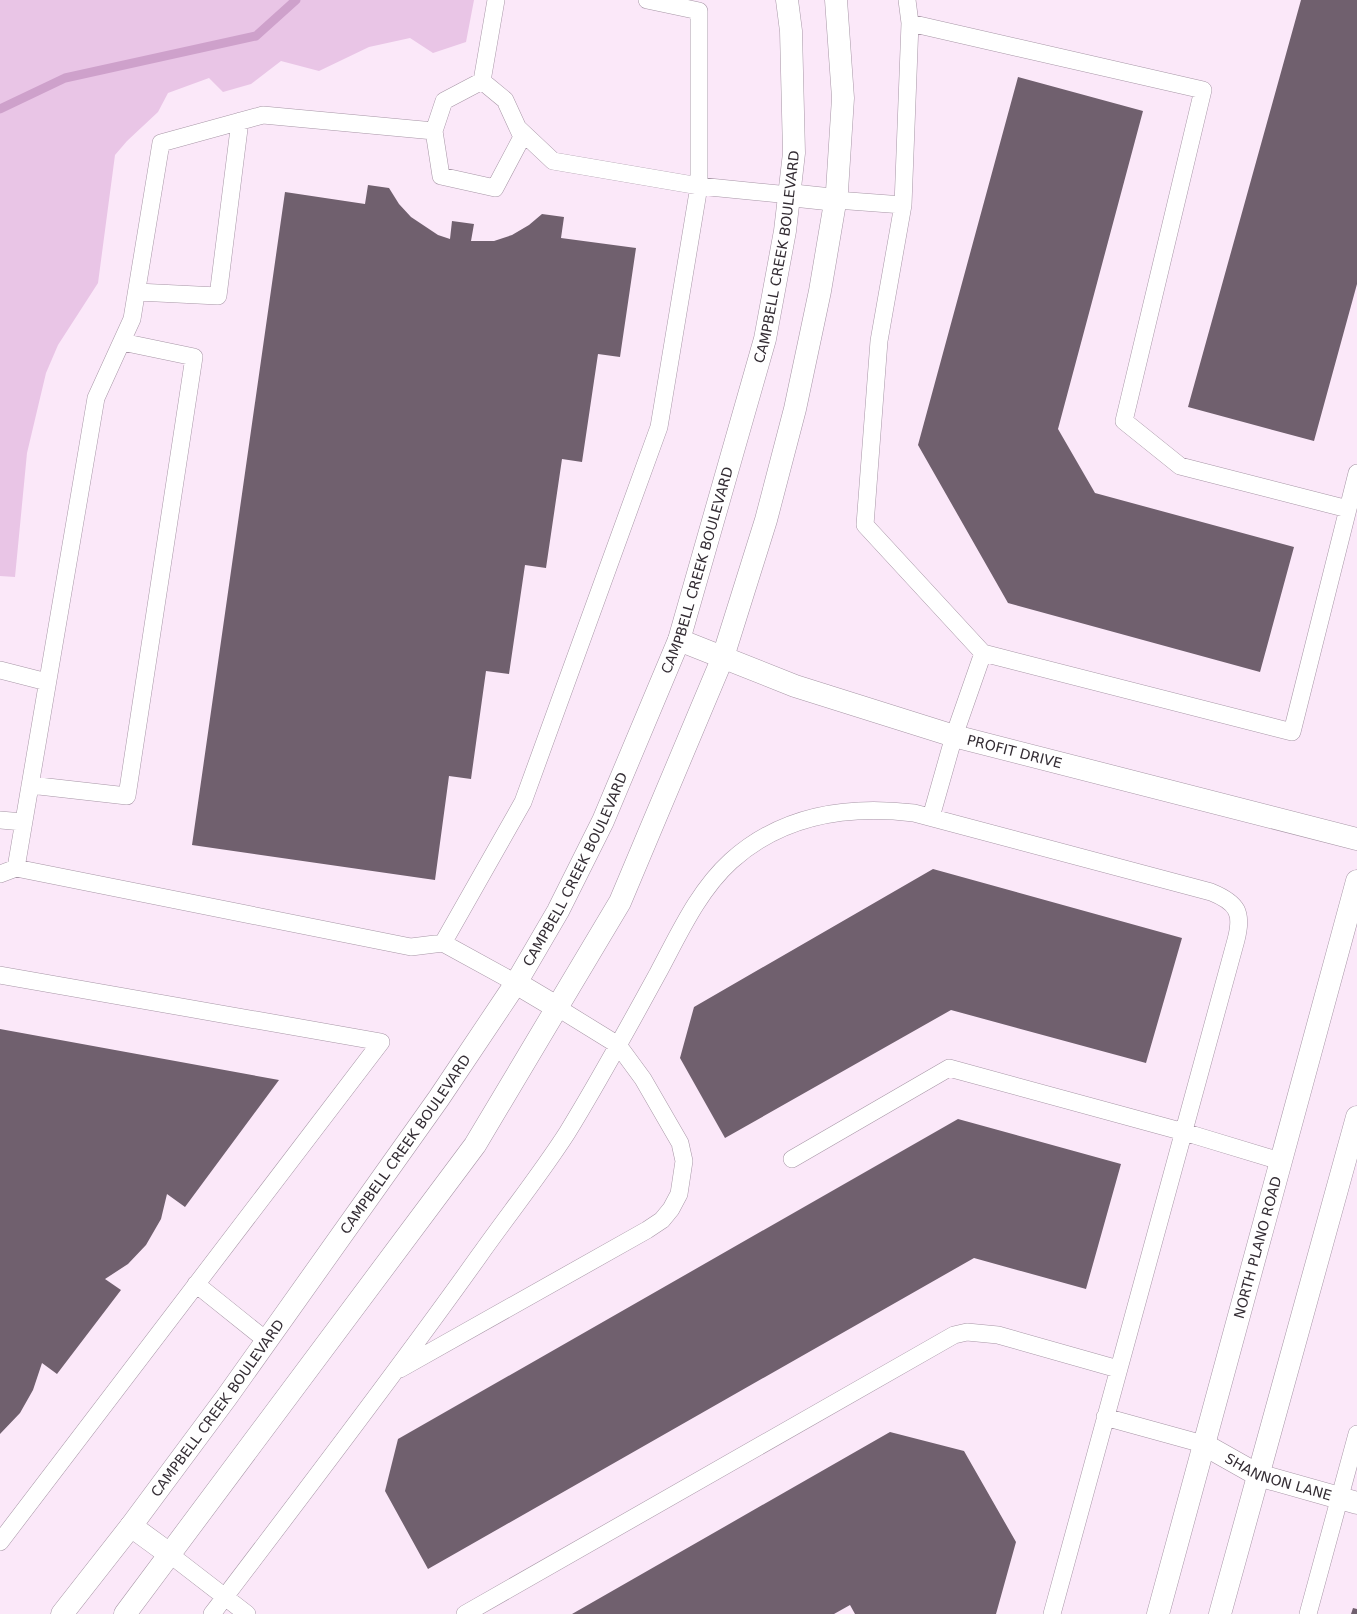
<svg xmlns="http://www.w3.org/2000/svg" width="1357" height="1614" font-family="'DejaVu Sans',sans-serif">
<rect width="100%" height="100%" fill="#fbe8f9"/>
<!-- green -->
<path fill="#e9c5e6" d="M0,0H474L466,42L433,53L410,38L369,47L319,71L281,61L251,84L223,92L209,78L168,93L158,112L127,141L115,155L98,283L58,345L46,373L27,453L15,577L0,576Z"/>
<g fill="none" stroke-linecap="round" stroke-linejoin="round">
<!-- stream -->
<path stroke="#cea1cb" stroke-width="9" d="M0,109L65,78L256,36L296,0"/>
</g>
<!-- building -->
<path fill="#70606e" d="M1301,0H1357V284L1314,441L1188,407Z
M1018,77L1143,111L1058,429L1095,493L1294,547L1260,672L1008,603L918,445Z
M368,185L389,188L399,204L411,217L438,235L450,239L452,221L474,224L471,241H494L512,235L529,225L542,214L564,217L561,238L636,248L620,357L598,354L582,462L562,459L546,568L525,565L509,674L486,671L471,779L449,776L435,880L192,845L285,192L365,204Z
M933,869L1182,938L1146,1063L951,1010L725,1138L680,1058L694,1007Z
M0,1029L279,1080L185,1207L167,1194L161,1219L146,1245L128,1264L105,1279L121,1290L57,1374L42,1363L33,1390L20,1413L0,1434Z
M958,1119L1121,1164L1086,1289L974,1258L428,1569L385,1491L398,1439Z
M890,1432L964,1451L1016,1542L996,1614H855L850,1605L834,1614H572Z
M1353,1608L1357,1609V1614H1351Z"/>
<g fill="none" stroke-linecap="round" stroke-linejoin="round">
<!-- service casing -->
<g stroke="#a796a6" stroke-width="18">
<path id="service" d="M907,0L910,23L903,205L879,341L865,525L983,653
M910,23L1203,90L1124,421L1180,466L1348,509
M482,81L505,100L522,137L495,188L441,176L434,131L444,101Z
M482,81L496,0
M519,129L553,161L699,186L789,195
M434,131L263,115L161,143L132,319L96,398L16,868L411,947L443,943L523,802L659,427L699,186V11L647,0
M836,200L903,205
M137,292L218,296L240,121
M0,670L47,682
M30,785L127,796L194,357L122,342
M931,817L954,736L983,653L1292,732L1357,473
M0,820L23,822
M0,874L16,868
M443,943L516,983
M0,975L381,1042L0,1542
M792,1159L949,1068L1184,1132L1280,1161
M196,1284L267,1341
M400,1369L647,1230L662,1220L671,1209L679,1194L684,1161L680,1143L643,1079L618,1045L558,1008
M1105,1417L1203,1444
M168,1553L247,1614
M212,1614C302,1495 393,1377 479,1256C508,1215 540,1175 567,1133C599,1081 629,1026 658,973C679,934 698,891 731,861C782,815 848,805 914,813L1211,892C1238,903 1243,913 1236,940L1052,1614
M465,1614L954,1335L967,1332L998,1335L1118,1369
M1308,1614L1357,1434"/>
</g>
<!-- minor casing -->
<g stroke="#a796a6" stroke-width="23">
<g id="minor">
<path id="s1" d="M679,640L795,686L954,736L1357,839"/>
<path id="s2" d="M1203,1444L1258,1475L1357,1503"/>
</g>
</g>
<!-- tertiary casing -->
<g stroke="#a796a6" stroke-width="23">
<g id="tertiary">
<path d="M789,195L836,200"/>
<path d="M516,983L558,1008"/>
<path d="M131,1526L168,1553"/>
<path id="s3" d="M62,1614L131,1526L226,1398L439,1098L516,983L558,911L603,821L679,640L765,339L785,231L794,153L791,31L787,0"/>
<path d="M125,1614L475,1145L620,902L723,657L766,520L795,409L820,291L837,191L843,98L836,0"/>
</g>
</g>
<!-- secondary casing -->
<g stroke="#a796a6" stroke-width="23">
<g id="secondary">
<path id="s4" d="M1158,1614L1357,881"/>
<path d="M1220,1614L1357,1117"/>
</g>
</g>
<!-- service -->
<use href="#service" stroke="#fff" stroke-width="17"/>
<!-- minor -->
<use href="#minor" stroke="#fff" stroke-width="22"/>
<!-- tertiary -->
<use href="#tertiary" stroke="#fff" stroke-width="22"/>
<!-- secondary -->
<use href="#secondary" stroke="#fff" stroke-width="22"/>
</g>
<g text-anchor="middle" dominant-baseline="central" stroke-width="4" stroke-linejoin="round" paint-order="stroke">
<!-- street labels -->
<g font-size="14" fill="#342d34" stroke="#fffbfe">
<text stroke="none"><textPath href="#s3" startOffset="1554">CAMPBELL CREEK BOULEVARD</textPath></text>
<text stroke="none"><textPath href="#s3" startOffset="1230">CAMPBELL CREEK BOULEVARD</textPath></text>
<text stroke="none"><textPath href="#s1" startOffset="354">PROFIT DRIVE</textPath></text>
<text stroke="none"><textPath href="#s3" startOffset="906">CAMPBELL CREEK BOULEVARD</textPath></text>
<text stroke="none"><textPath href="#s3" startOffset="582">CAMPBELL CREEK BOULEVARD</textPath></text>
<text stroke="none"><textPath href="#s4" startOffset="380">NORTH PLANO ROAD</textPath></text>
<text stroke="none"><textPath href="#s3" startOffset="258">CAMPBELL CREEK BOULEVARD</textPath></text>
<text stroke="none"><textPath href="#s2" startOffset="83">SHANNON LANE</textPath></text>
</g>
</g>
</svg>
